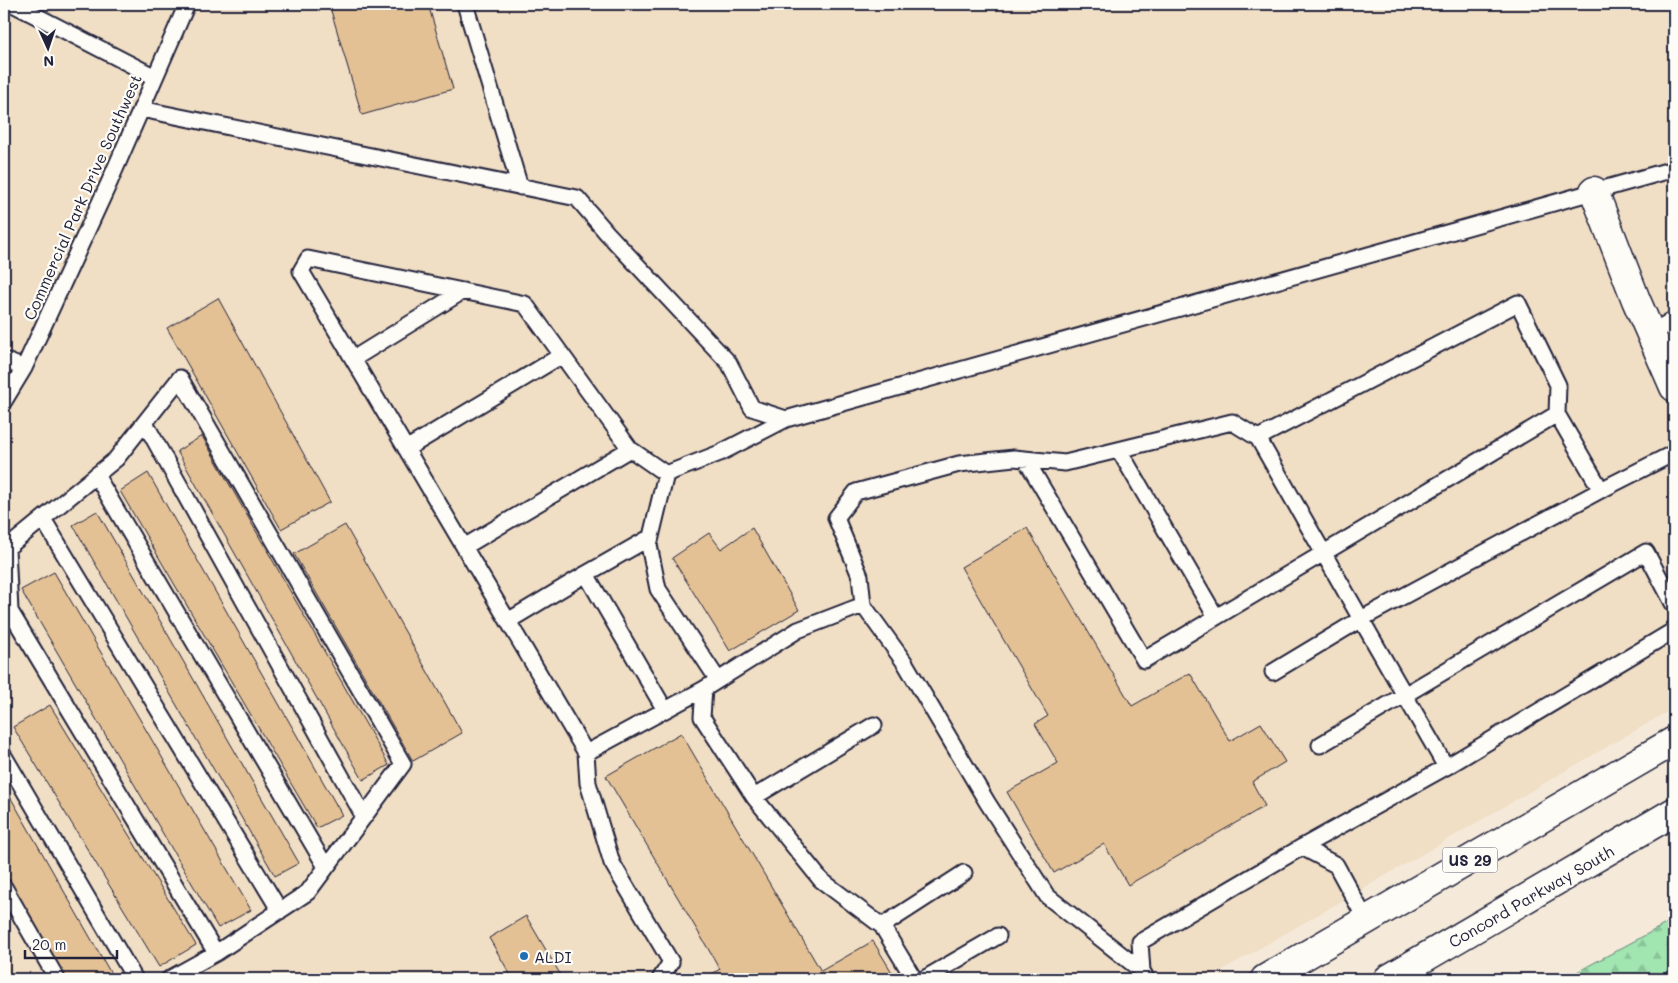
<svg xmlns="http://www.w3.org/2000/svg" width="1678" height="983" font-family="Mali,sans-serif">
<defs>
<pattern id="forest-firs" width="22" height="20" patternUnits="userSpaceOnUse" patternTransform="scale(1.25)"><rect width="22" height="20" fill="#a1e5b1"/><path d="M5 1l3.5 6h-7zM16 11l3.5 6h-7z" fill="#8ac499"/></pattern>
</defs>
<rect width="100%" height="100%" fill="#f5eada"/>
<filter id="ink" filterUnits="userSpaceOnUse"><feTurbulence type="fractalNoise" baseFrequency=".02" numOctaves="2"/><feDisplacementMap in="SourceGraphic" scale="10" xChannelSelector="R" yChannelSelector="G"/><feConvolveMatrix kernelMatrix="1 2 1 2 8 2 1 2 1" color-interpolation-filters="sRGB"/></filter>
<g filter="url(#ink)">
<!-- built -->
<path fill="#f0dec5" d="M4,4H1674V708L1207,979H4Z"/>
<!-- forest -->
<path fill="url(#forest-firs)" stroke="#628476" d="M1674,919V979H1564L1662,926Z"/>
<!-- building -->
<path fill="#e3c195" stroke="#22223b" d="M329,4H428L453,89L362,115Z
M218,298L330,502L281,529L167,328Z
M202,436L389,765L363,780L177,451Z
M148,473L342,815L317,828L120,491Z
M97,511L299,863L275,876L73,525Z
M345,525L462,733L413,761L294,554Z
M752,528L799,610L730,651L672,558L709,533L721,549Z
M1027,528L1132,706L1190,673L1230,741L1261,723L1285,762L1252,782L1265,806L1128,885L1104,844L1054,873L1007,792L1058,763L1035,724L1048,716L961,567Z
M54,572L251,910L218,928L21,590Z
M50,705L196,945L159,967L13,727Z
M681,733L821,971L873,941L896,979H703L720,969L606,776Z
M4,786L114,979H65L4,871Z
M526,916L563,979H502L510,974L489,938Z"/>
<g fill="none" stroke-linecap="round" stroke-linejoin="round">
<!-- lane casing -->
<g stroke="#22223b" stroke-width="19">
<path id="lane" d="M13,4L155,77
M465,4L520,187
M141,109L577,198L607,233L729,363L752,408L786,419L1674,169
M1651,333L1674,319
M353,359L463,291
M4,360L24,368
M4,401L24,368L109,183L187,4
M145,423L364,817
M1258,438L1361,619L1273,672
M406,449L562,355
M1119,450L1216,617
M1026,460L1144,660L1557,414
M666,474L649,545L658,589L718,680
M96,475L326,867
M1601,490L1674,453
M43,519L280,911
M464,547L630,449
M586,574L651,537
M863,605L860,576L836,518L856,492L959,464L1014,458L1065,463L1232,422L1258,438L1518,303L1558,385L1557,414L1601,490L1361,619L1446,767L1673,631L1674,628
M508,621L586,574L665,710
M1320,745L1646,552L1674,605
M586,753L301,271L308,259L525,304L630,449L666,474L720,453L786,419
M4,756L135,979
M754,797L874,725
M1302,847L1446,767
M4,887L57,979
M882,926L964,873
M1145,976L1142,971L1140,942L1302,847L1336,865L1366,920
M169,979L216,953L308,892L403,764L180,378L116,459L7,548L10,611L216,953
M660,979L671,962L612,863L588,783L586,753L704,689
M914,979L882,926L821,880L754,797L702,717L704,689L798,630L863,605L905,663L987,802L1047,896L1142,971
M924,979L998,936"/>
</g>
<!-- street casing -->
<g stroke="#22223b" stroke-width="31">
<path id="street" d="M1594,191L1636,300L1674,387"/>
</g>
<!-- primary casing -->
<g stroke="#22223b" stroke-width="31">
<path id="primary" d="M1265,979L1674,741
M1388,979L1674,812"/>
</g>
<!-- lane -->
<use href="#lane" stroke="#fdfcf7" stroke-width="15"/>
<!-- street -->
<use href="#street" stroke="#fdfcf7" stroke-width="28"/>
<!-- primary -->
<use href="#primary" stroke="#fdfcf7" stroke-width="28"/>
</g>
</g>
<!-- markers -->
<circle fill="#1f6fb2" stroke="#fdfcf7" stroke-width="2" cx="524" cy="956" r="5"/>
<g text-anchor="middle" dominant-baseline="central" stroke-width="4.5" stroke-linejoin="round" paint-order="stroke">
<!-- shield labels -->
<rect fill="#fdfcf7" stroke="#646373" stroke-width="1" x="1442.5" y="847.5" width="55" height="25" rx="4"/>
<g font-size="15" font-weight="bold" fill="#22223b">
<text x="1470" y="860">US 29</text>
</g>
<!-- street labels -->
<g font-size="16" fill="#22223b" stroke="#fdfcf7">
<text transform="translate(82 197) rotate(-66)">Commercial Park Drive Southwest</text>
<text transform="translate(1531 896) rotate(-30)">Concord Parkway South</text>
</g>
<!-- poi labels -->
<g font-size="16" fill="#22223b" stroke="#fdfcf7" text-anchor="start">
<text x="534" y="956">ALDI</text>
</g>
</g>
<!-- margin -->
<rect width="1678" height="983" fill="none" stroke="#fdfcf7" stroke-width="20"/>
<rect x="10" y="10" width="1658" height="963" fill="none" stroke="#22223b" stroke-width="2" filter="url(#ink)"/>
<!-- north arrow -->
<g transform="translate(48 48) rotate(177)" stroke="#fdfcf7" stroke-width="4" paint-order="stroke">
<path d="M0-4L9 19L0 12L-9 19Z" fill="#22223b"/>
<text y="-8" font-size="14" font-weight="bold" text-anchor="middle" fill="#22223b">N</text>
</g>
<!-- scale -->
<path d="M25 950v8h92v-8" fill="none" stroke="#22223b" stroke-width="2.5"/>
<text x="32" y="950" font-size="15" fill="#22223b" stroke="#fdfcf7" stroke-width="4" paint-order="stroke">20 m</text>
</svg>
